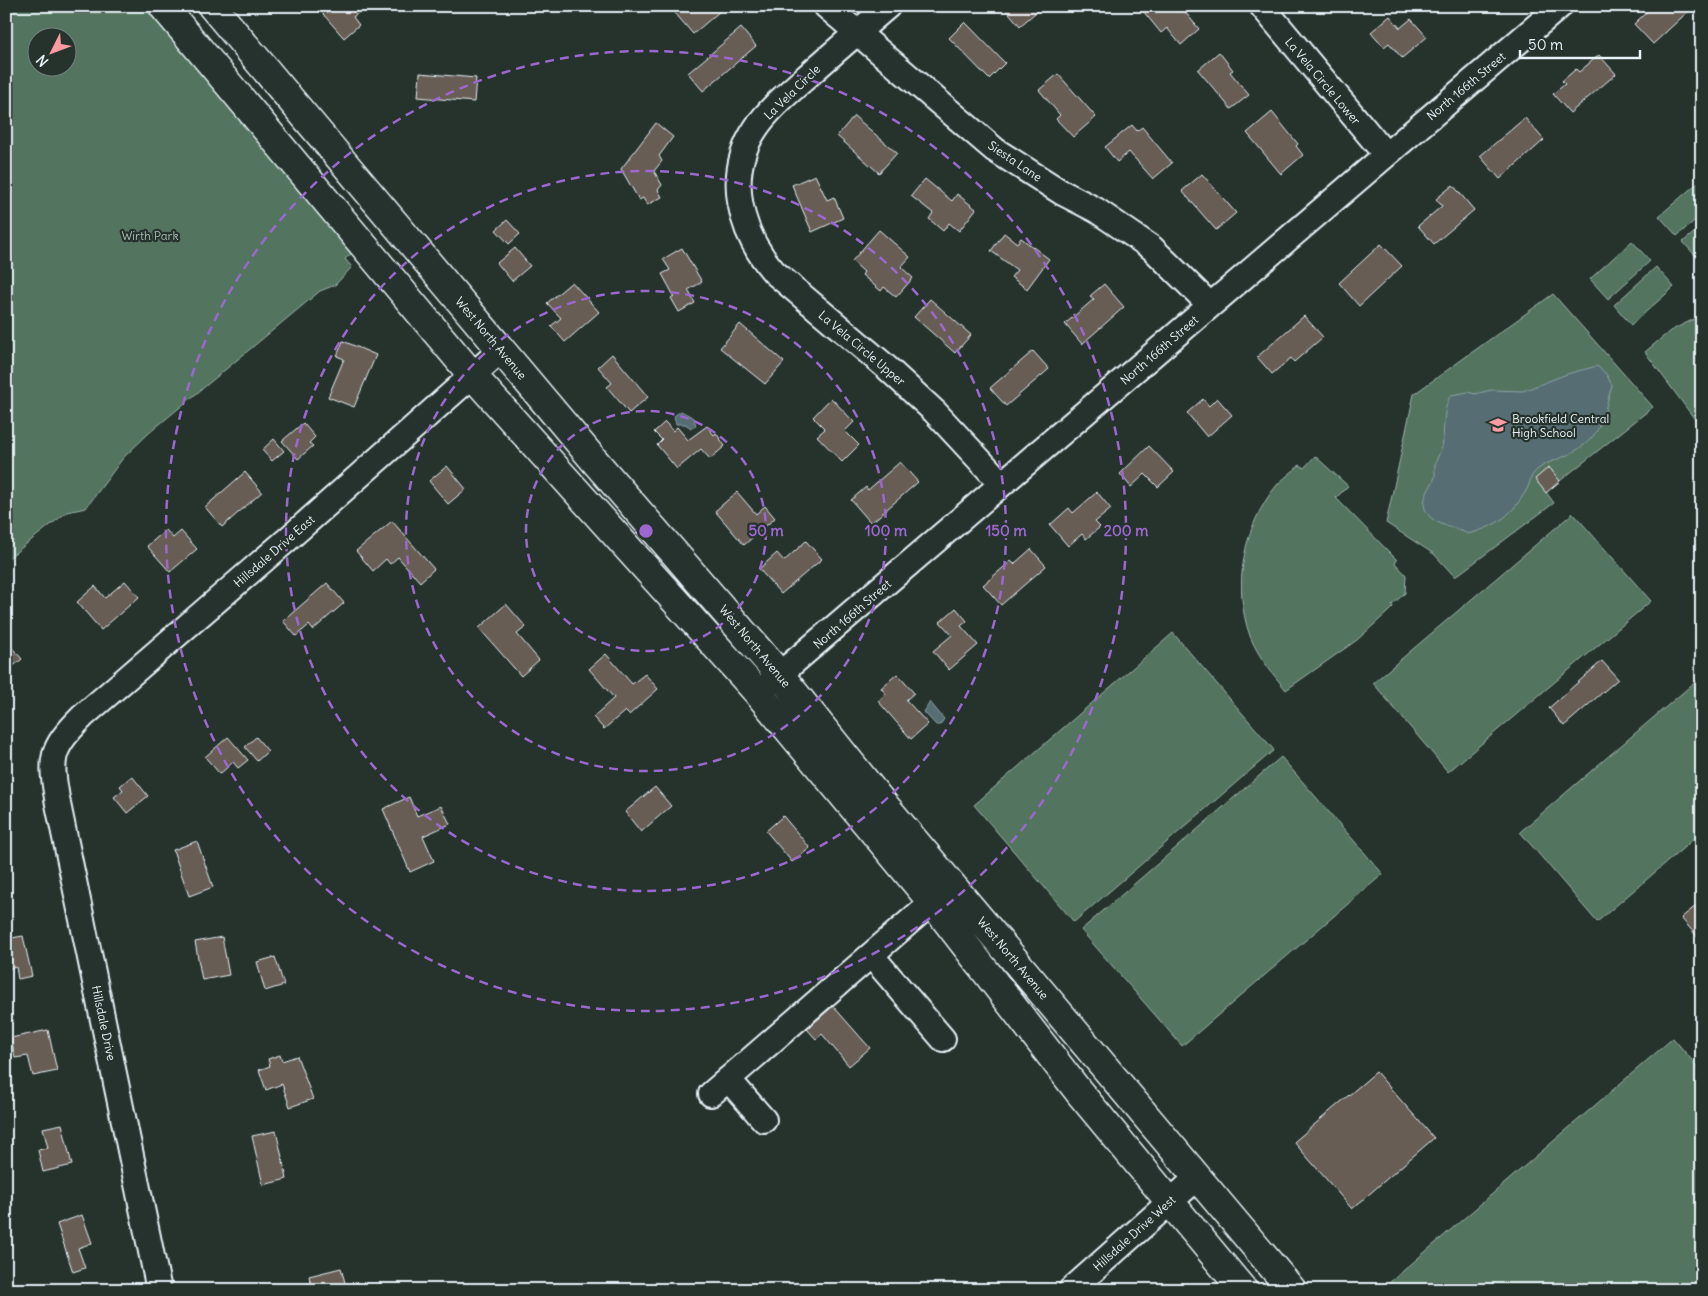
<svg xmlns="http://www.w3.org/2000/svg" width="1708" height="1296" font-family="Delius,sans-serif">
<rect width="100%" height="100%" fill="#26332d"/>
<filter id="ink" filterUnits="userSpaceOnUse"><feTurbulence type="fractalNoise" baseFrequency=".02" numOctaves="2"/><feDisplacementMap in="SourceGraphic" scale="10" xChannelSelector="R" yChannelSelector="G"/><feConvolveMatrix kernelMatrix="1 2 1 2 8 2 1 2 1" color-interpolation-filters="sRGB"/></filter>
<g filter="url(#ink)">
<!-- green -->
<path fill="#52745f" stroke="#9db2ac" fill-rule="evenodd" d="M6,6H147L353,252L345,259L352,267L335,285L320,291L149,433L123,458L86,508L67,512L6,560ZM38,38H68V68H38Z
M1702,179V214L1677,236L1659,216Z
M1702,226V261L1701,262L1683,242Z
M1632,241L1650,261L1608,299L1590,279Z
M1656,267L1674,287L1631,325L1614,305Z
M1553,294L1653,407L1546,492L1554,503L1455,577L1434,554L1386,523L1414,394Z
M1702,315V429L1645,352L1670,331Z
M1315,456L1348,486L1336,498L1397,560L1395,563L1406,575L1405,593L1392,605L1393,607L1389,611L1357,640L1286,690C1273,674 1258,657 1250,636C1232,586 1243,526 1277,485C1284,478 1293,471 1300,465L1304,468Z
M1573,513L1651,601L1448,772L1373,683Z
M1173,633L1274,750L1074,922L974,805Z
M1702,676V832L1597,922L1520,832Z
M1281,757L1383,874L1182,1046L1081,930Z
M1673,1038L1702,1072V1290H1381Z"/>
<!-- water -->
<path fill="#546d73" stroke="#8fa2a8" d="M1597,366L1606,374L1612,385C1601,422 1602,440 1563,457C1553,461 1540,465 1533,474C1530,478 1530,484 1527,489C1512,515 1498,526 1468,534C1456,527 1435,526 1427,513C1419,500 1431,488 1435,477C1436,474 1434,469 1435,465C1436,459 1440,453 1442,447C1445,431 1442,408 1451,395L1468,392L1475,394L1491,390L1523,391L1567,374Z
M681,411L694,418L696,426L691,428L685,424H676L674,416Z
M930,702L944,719L940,725H936L924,712Z"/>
<!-- building -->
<path fill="#685d55" stroke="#e8f1f8" d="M316,6H366L353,17L359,25L344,38Z
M669,6H726L693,34Z
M1003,6H1043L1020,26Z
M1139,6H1180L1199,29L1181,45L1167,28L1161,33Z
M1653,6H1694L1653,44L1634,24Z
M1390,16L1400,28L1411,19L1427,37L1402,58L1389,43L1384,47L1371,32Z
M965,22L1005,63L989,79L949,38Z
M741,28L756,46L703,91L688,73Z
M1219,52L1233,70L1230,72L1249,95L1231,109L1198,70Z
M1599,55L1616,74L1570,113L1553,94L1565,84L1562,81L1576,69L1579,72Z
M420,73L476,78L474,102L418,97Z
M1058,74L1096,117L1073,137L1056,119L1060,115L1039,90Z
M1272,112L1298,144L1296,146L1303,155L1281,174L1247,133Z
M854,116L897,153L879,173L837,136Z
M1525,118L1544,140L1500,179L1480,156Z
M656,123L673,137L659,156L662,161L654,171L662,185L658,190L662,197L647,205L643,198L639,200L621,169Z
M1132,125L1137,131L1142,127L1172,163L1153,179L1129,152L1117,162L1105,147Z
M1202,174L1236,213L1216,230L1182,191Z
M815,175L827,200L834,197L843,218L812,232L792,185Z
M925,179L952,201L957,194L976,209L959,231L949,223L943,231L929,219L933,213L911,196Z
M1453,185L1474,210L1434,244L1418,226L1442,206L1436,199Z
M507,220L520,234L509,244L496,230Z
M879,230L910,257L901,267L913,278L896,297L884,287L881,291L862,275L864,272L852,261Z
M1004,233L1017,243L1021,238L1049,259L1027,289L1011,277L1017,270L991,251Z
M1381,244L1402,266L1359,306L1339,283Z
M515,248L530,266L512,281L497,263Z
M682,248L702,282L688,290L695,303L679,312L671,298L674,296L662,274L670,270L663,259Z
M572,282L599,312L565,342L551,326L561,318L547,303Z
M1104,284L1124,307L1082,344L1065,324L1094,299L1090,296Z
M930,299L971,335L955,353L914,317Z
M1304,316L1323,337L1294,362L1291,358L1272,374L1257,357Z
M740,324L784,362L765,384L720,348Z
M343,341L376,355L354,407L328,397L344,359L337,356Z
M1033,351L1049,369L1006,406L990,388Z
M612,354L648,397L629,413L607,387L612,383L598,367Z
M831,398L854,422L845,431L859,445L842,462L817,436L825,429L813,417Z
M1217,398L1232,415L1207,437L1187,413L1203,399L1209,406Z
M665,422L673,431L677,427L688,440L707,426L714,435L716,433L725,446L710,459L701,449L677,469L657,445L662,440L654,432Z
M303,423L315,437L309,443L313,446L298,459L282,441Z
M274,439L284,451L272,461L262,450Z
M1149,446L1174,472L1158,487L1145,474L1131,487L1120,474Z
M900,462L918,482L871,523L851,500L866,487L868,490Z
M447,466L466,489L448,504L429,481Z
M1549,467L1560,481L1546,493L1535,479Z
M245,472L262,492L222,527L205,507Z
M737,492L756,514L765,506L775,518L744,545L715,511Z
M1097,492L1111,509L1095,522L1100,527L1086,539L1082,534L1068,546L1050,525L1069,508L1073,513Z
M392,521L434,569L420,582L398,557L390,564L386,559L373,571L356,551Z
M166,530L173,538L181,531L197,549L170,572L147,546Z
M806,541L822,559L781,594L759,569L777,553L784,561Z
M1031,549L1046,566L1001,605L983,585L1011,561L1014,564Z
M125,581L139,597L101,630L77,602L95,586L105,598Z
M327,583L344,603L313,630L309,625L296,636L283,621Z
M506,604L526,627L517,634L539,660L521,676L479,628Z
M956,608L967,621L961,626L978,645L949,670L933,651L952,635L940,622Z
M6,641L22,659L6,672Z
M606,654L632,684L645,674L658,689L629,715L625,711L604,729L593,717L614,698L589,669Z
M1602,661L1618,679L1564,726L1549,708Z
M897,674L914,693L906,700L928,724L911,739L878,701L886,694L881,688Z
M228,737L248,760L238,768L233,762L220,774L205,757Z
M256,737L268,751L257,761L245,747Z
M132,776L148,796L127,813L114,797L123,790L120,786Z
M655,787L671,806L641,832L625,812Z
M409,797L417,816L441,806L450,824L423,836L434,861L410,872L383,809Z
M783,816L810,848L792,862L766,831Z
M197,841L213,887L189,896L173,850Z
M1702,901V942L1681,918Z
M23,936L32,976L18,979L16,967L6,969V939Z
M222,937L229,975L202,980L195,942Z
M275,957L284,985L265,991L257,962Z
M833,1006L870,1048L849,1066L822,1034L816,1039L807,1029Z
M48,1030L57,1071L33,1076L28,1056L15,1058L11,1038Z
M280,1055L282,1061L297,1056L313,1099L290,1107L282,1084L266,1090L259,1070L270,1066L268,1059Z
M1376,1072L1434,1138L1352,1209L1294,1142Z
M62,1124L72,1165L43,1172L38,1150L48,1148L43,1128Z
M276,1131L287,1179L263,1185L252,1136Z
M82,1215L92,1243L78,1248L85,1268L73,1272L57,1224Z
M341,1268L347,1290H312L309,1276Z"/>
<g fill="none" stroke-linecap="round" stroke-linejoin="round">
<!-- minor casing -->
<g stroke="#e8f1f8" stroke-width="28">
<path id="minor" d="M826,6L995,150L1061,192L1096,210L1152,248L1210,305
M888,6C860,30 832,54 804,79C787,94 769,109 756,128C724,175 740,233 774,272L885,366L935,412L1002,484
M1262,6L1386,155
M766,686L1560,6
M871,955L943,1039
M728,1079L764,1120
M711,1094L932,902
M159,1290L58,804C50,758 49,750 83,716L288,539L501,350
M1071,1290L1198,1177"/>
</g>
<!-- major casing -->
<g stroke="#e8f1f8" stroke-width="31">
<path id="major" d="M163,6L473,376L758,693L932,902L1079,1092L1243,1290
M212,6L593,459L780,675L881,801L1292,1290"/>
</g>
<!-- minor -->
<use href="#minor" stroke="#26332d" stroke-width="24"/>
<!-- major -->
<use href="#major" stroke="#26332d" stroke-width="28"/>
</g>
</g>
<!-- distance rings -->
<g fill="none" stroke="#9c67d0" stroke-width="2.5" stroke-dasharray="9 6">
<circle cx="646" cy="531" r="120"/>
<circle cx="646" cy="531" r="240"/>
<circle cx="646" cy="531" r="360"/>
<circle cx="646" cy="531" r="480"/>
</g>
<!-- icons -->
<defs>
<g id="school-bare" transform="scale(1.35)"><path d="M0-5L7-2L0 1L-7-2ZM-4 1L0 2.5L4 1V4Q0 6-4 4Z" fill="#ff9aa2" stroke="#26332d" stroke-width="2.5" paint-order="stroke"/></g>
</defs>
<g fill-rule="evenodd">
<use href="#school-bare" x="1498" y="425"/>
</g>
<g text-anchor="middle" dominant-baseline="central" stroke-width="4.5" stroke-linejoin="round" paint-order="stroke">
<!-- street labels -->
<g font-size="12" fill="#e8f1f8" stroke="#26332d">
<text transform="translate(1323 81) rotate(50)">La Vela Circle Lower</text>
<text transform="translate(1466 86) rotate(-40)">North 166th Street</text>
<text transform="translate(792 92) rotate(-44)">La Vela Circle</text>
<text transform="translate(1015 161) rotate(34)">Siesta Lane</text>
<text transform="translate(491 338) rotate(50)">West North Avenue</text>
<text transform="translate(862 348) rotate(40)">La Vela Circle Upper</text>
<text transform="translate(1159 350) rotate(-41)">North 166th Street</text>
<text transform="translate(274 551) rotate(-41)">Hillsdale Drive East</text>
<text transform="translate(852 614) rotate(-41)">North 166th Street</text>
<text transform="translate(755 646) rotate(50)">West North Avenue</text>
<text transform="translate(1013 958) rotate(50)">West North Avenue</text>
<text transform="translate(104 1023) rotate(78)">Hillsdale Drive</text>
<text transform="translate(1134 1233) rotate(-42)">Hillsdale Drive West</text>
</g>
<!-- park labels -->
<g font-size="12" fill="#acbfbb" stroke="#26332d">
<text x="150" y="235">Wirth Park</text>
</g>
<!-- poi labels -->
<g font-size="12" fill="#e8f1f8" stroke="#26332d" text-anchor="start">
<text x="1512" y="418">Brookfield Central<tspan x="1512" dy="14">High School</tspan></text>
</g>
</g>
<circle cx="646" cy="531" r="8" fill="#9c67d0" stroke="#26332d" stroke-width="2.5"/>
<g font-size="15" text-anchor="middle" font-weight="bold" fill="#9c67d0" stroke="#26332d" stroke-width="4.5" stroke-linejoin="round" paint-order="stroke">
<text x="766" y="536">50 m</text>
<text x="886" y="536">100 m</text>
<text x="1006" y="536">150 m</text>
<text x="1126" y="536">200 m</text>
</g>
<!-- margin -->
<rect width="1708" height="1296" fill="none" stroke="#26332d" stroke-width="25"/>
<rect x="12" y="12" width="1683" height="1271" fill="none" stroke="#e8f1f8" stroke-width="2" filter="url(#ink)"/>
<!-- north arrow -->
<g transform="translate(52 52) rotate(228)"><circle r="24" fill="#26332d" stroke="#747f7e"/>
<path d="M0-4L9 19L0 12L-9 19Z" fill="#ff9aa2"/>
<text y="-8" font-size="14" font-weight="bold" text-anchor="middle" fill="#e8f1f8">N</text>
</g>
<!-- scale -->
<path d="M1520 50v8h120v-8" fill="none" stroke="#e8f1f8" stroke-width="2.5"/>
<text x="1528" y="50" font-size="15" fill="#e8f1f8" stroke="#26332d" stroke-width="4" paint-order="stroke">50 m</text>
</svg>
